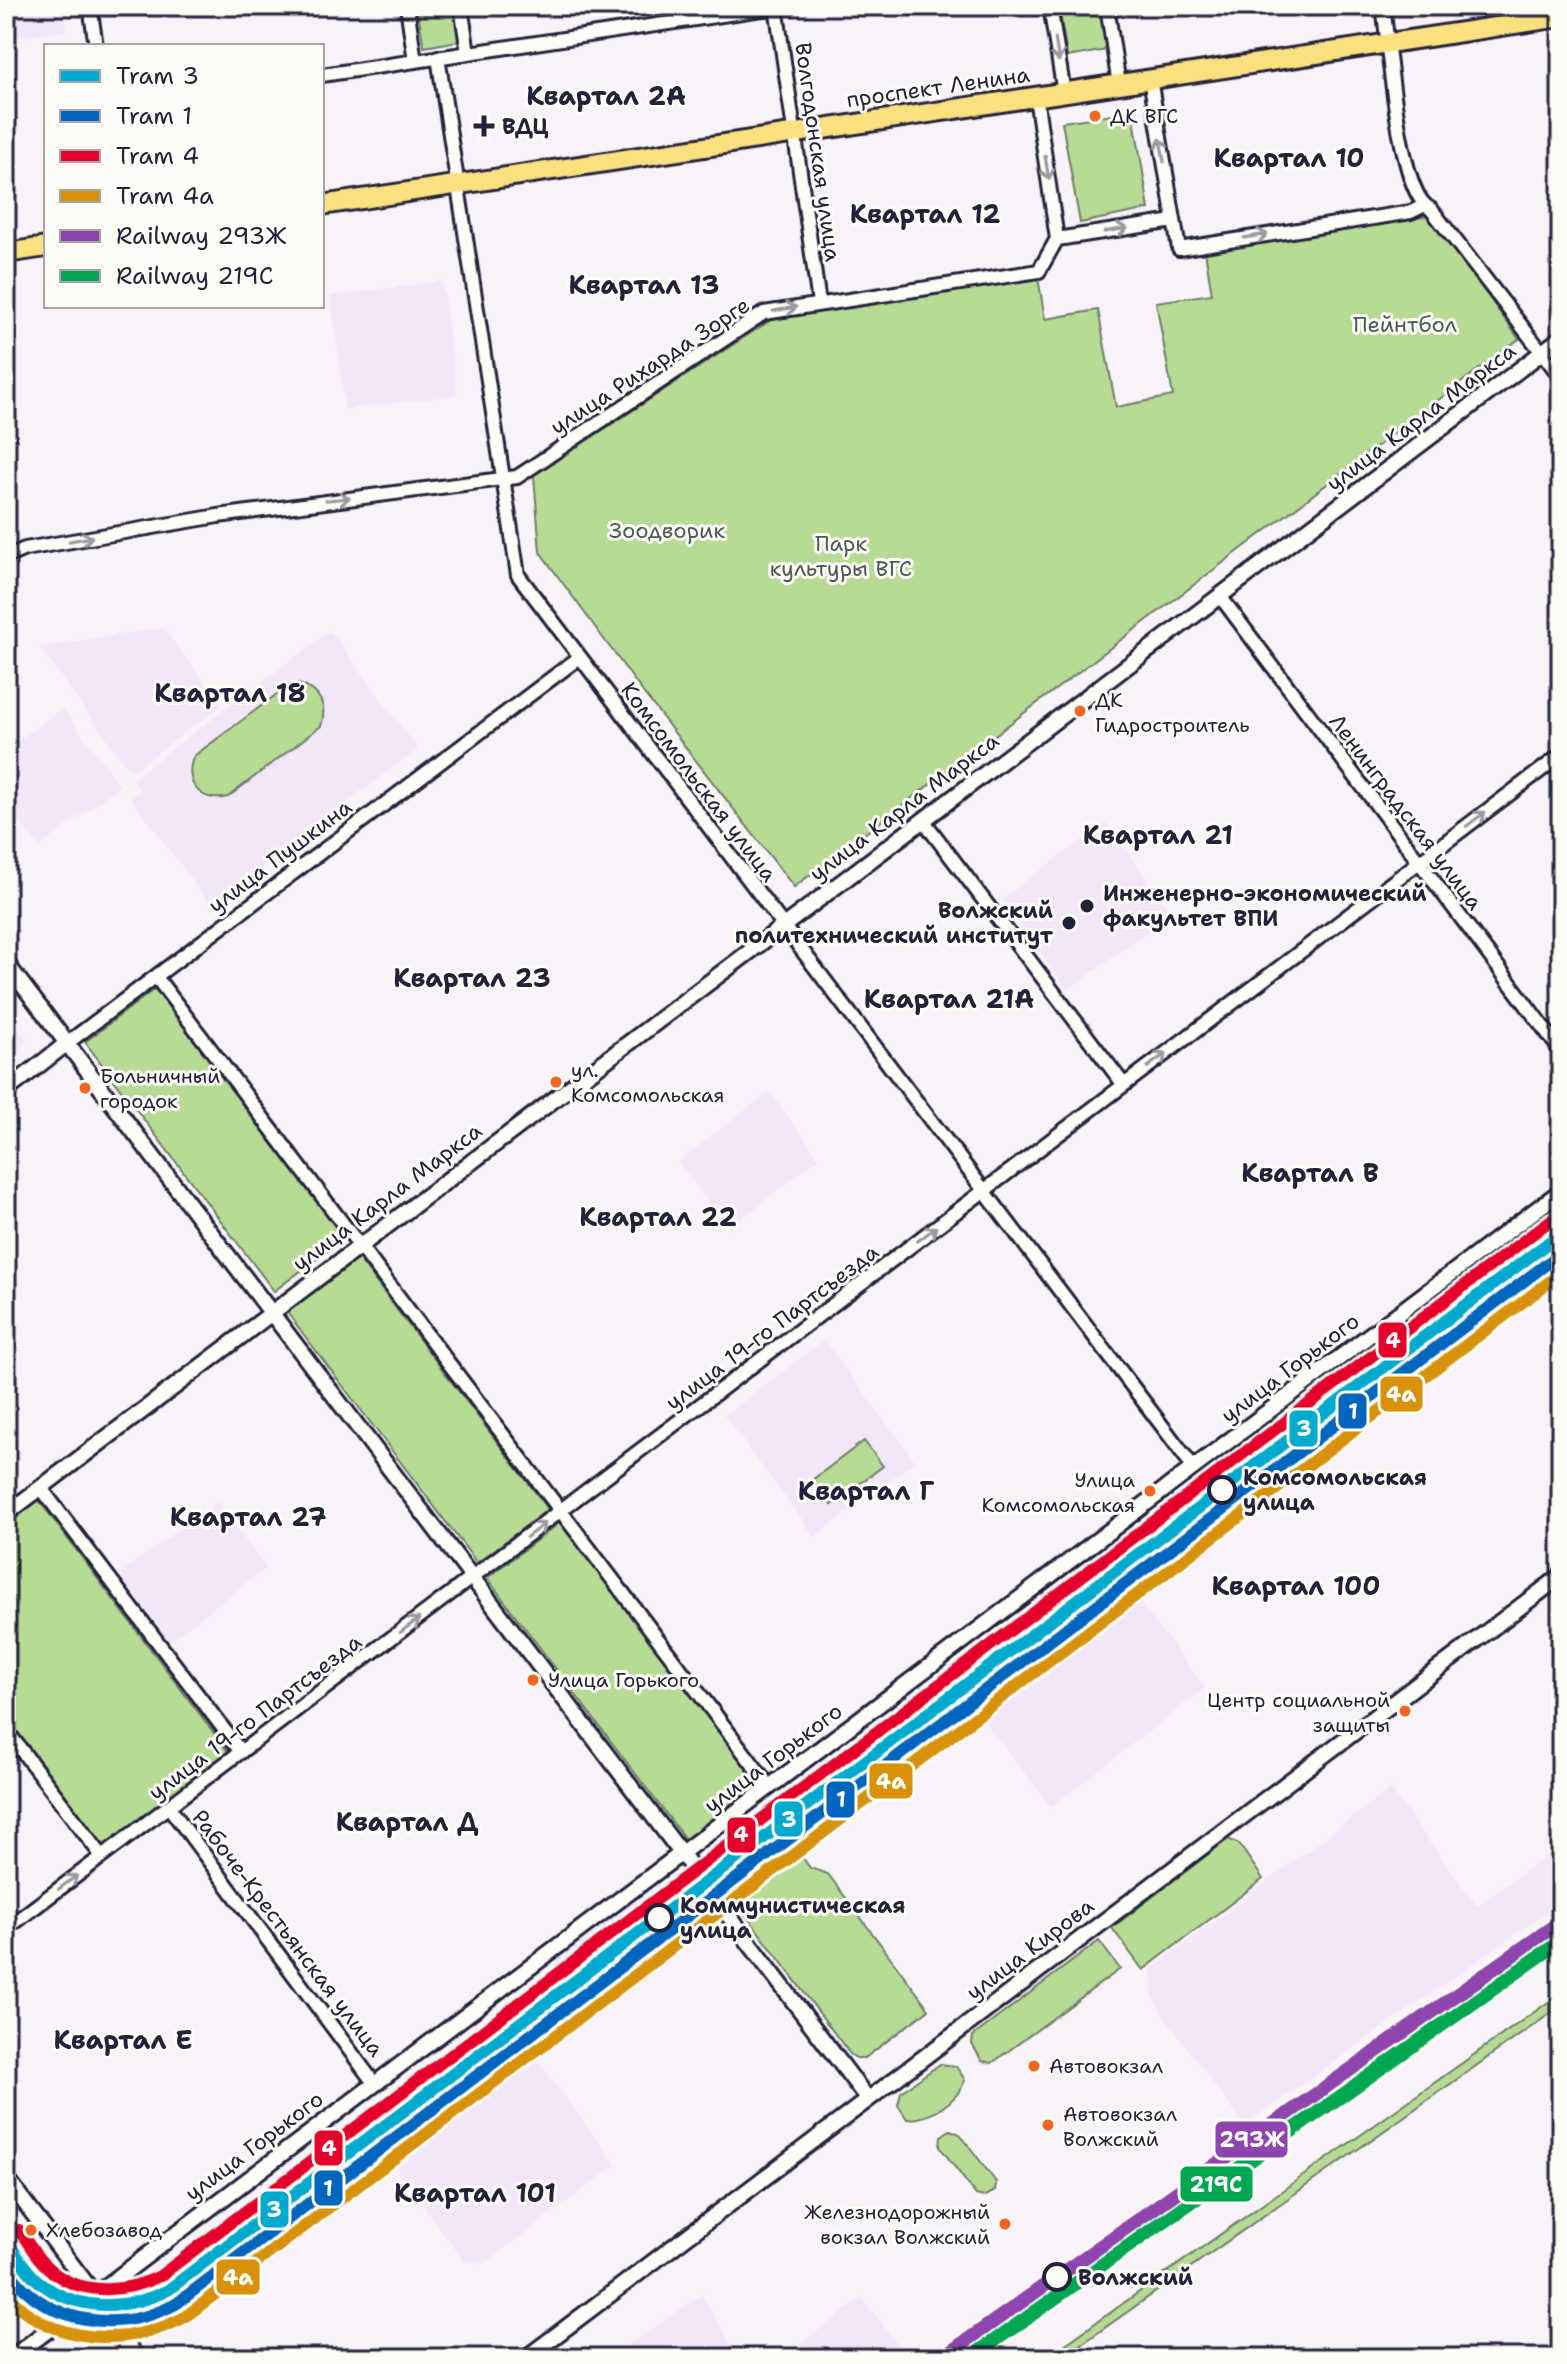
<svg xmlns="http://www.w3.org/2000/svg" width="1567" height="2364" font-family="'Shantell Sans',sans-serif">
<rect width="100%" height="100%" fill="#f9f2f8"/>
<filter id="ink" filterUnits="userSpaceOnUse"><feTurbulence type="fractalNoise" baseFrequency=".0125" numOctaves="2"/><feDisplacementMap in="SourceGraphic" scale="16" xChannelSelector="R" yChannelSelector="G"/><feConvolveMatrix kernelMatrix="1 2 1 2 8 2 1 2 1" color-interpolation-filters="sRGB"/></filter>
<g filter="url(#ink)">
<!-- built -->
<path fill="#f4e6f9" d="M6,6H63L67,30L6,39Z
M442,281L457,395L345,409L331,296Z
M163,628L222,705L131,772L39,647Z
M330,631L418,749L210,904L131,798L140,791L132,779Z
M63,708L120,786L39,847L6,804V750Z
M1106,823L1172,913L1068,990L1002,899Z
M6,1014L27,1041L6,1058Z
M769,1092L819,1158L729,1228L678,1162Z
M824,1340L915,1461L815,1537L724,1416Z
M217,1502L266,1568L169,1641L119,1574Z
M1127,1586L1205,1688L1051,1807L972,1705Z
M1390,1789L1477,1906L1561,1845V1902L1244,2125L1161,2012L1152,1992L1151,1969Z
M658,1882L669,1895L566,1975L556,1961Z
M523,2041L616,2165L485,2263L464,2261L380,2148Z
M702,2295L739,2358H609Z
M862,2298L904,2353L897,2358H781Z"/>
<!-- green -->
<path fill="#b7db95" stroke="#6c7e68" stroke-width="2" d="M417,6H454L459,41L424,47Z
M1059,6H1100L1107,50L1067,57Z
M1133,112L1149,209L1080,223L1062,122Z
M1430,216L1519,339L794,887L642,691L540,552L534,475L771,320L1038,277L1045,319L1098,310L1116,407L1173,396L1156,302L1212,294L1205,251Z
M298,684C319,689 328,705 321,726L228,797C201,804 182,782 194,756L288,686Z
M156,988L345,1238L274,1291L85,1042Z
M357,1257L548,1509L477,1563L286,1311Z
M864,1441L883,1466L831,1505L812,1480Z
M37,1498L229,1753L105,1847L6,1717V1522Z
M562,1521L760,1782L685,1839L487,1578Z
M1228,1839L1239,1844L1263,1879L1143,1970L1112,1928Z
M792,1843L810,1868L828,1874L929,2009L865,2058H856L850,2054L728,1891Z
M1099,1941L1120,1969L992,2063L982,2061L972,2044L973,2036Z
M1561,1993V2006L1062,2358H1046Z
M940,2064L956,2066L965,2080C958,2101 930,2120 907,2119L898,2105L901,2092Z
M950,2130L960,2134L996,2182L995,2191L984,2197L976,2195L940,2147L941,2136Z"/>
<g fill="none" stroke-linecap="round" stroke-linejoin="round">
<!-- minor casing -->
<g stroke="#22223b" stroke-width="18">
<path id="minor" d="M90,6L96,46
M407,6L415,61
M461,6L468,53
M776,6L819,303
M1050,6L1064,93
M1107,6L1119,85
M1383,6C1389,43 1398,196 1431,209L1561,377
M438,57L518,575L1194,1468
M322,75L776,7
M1150,79L1179,249L1411,212L1423,206
M1036,97L1057,239
M1057,239L1174,221
M6,557L25,549L218,516L517,477L764,313L1039,271L1057,239
M1220,596L1561,1051
M923,820L1124,1085
M156,977L770,1787
M66,1044L580,657
M41,1488L241,1752
M6,1730L102,1856
M169,1807L374,2083
M6,1929L1561,755"/>
</g>
<!-- tertiary casing -->
<g stroke="#22223b" stroke-width="20">
<path id="tertiary" d="M6,963L867,2098
M6,1091L66,1044
M6,1514L1561,338
M6,2178L94,2294L101,2309L137,2358
M11,2358L1561,1191
M526,2358L1561,1576"/>
</g>
<!-- primary casing -->
<g stroke="#22223b" stroke-width="24">
<path id="primary" d="M322,205L1561,17
M6,253L46,247"/>
</g>
<!-- minor -->
<use href="#minor" stroke="#fdfcf7" stroke-width="12"/>
<!-- tertiary -->
<use href="#tertiary" stroke="#fdfcf7" stroke-width="14"/>
<!-- primary -->
<use href="#primary" stroke="#fbe080" stroke-width="18"/>
<!-- rail-1 casing -->
<g stroke="#fdfcf7" stroke-width="20">
<path id="rail-1" d="M942,2358L1561,1921"/>
</g>
<!-- rail-2 casing -->
<g stroke="#fdfcf7" stroke-width="20">
<path id="rail-2" d="M970,2358L1561,1941"/>
</g>
<!-- rail-1 -->
<use href="#rail-1" stroke="#8e44ad" stroke-width="14"/>
<!-- rail-2 -->
<use href="#rail-2" stroke="#00a651" stroke-width="14"/>
<!-- tram-1 casing -->
<g stroke="#fdfcf7" stroke-width="18">
<path id="tram-1" d="M6,2240C16,2253 24,2269 37,2280C74,2312 126,2311 168,2290L1561,1233"/>
</g>
<!-- tram-2 casing -->
<g stroke="#fdfcf7" stroke-width="18">
<path id="tram-2" d="M6,2268C46,2324 116,2335 176,2304L1561,1253"/>
</g>
<!-- tram-3 casing -->
<g stroke="#fdfcf7" stroke-width="18">
<path id="tram-3" d="M19,2230C28,2242 35,2256 46,2266C76,2296 124,2294 160,2276L1551,1220"/>
</g>
<!-- tram-4 casing -->
<g stroke="#fdfcf7" stroke-width="18">
<path id="tram-4" d="M6,2294C52,2345 127,2348 185,2317L1561,1273"/>
</g>
<!-- tram-1 -->
<use href="#tram-1" stroke="#00a9ce" stroke-width="12"/>
<!-- tram-2 -->
<use href="#tram-2" stroke="#0065bd" stroke-width="12"/>
<!-- tram-3 -->
<use href="#tram-3" stroke="#e4002b" stroke-width="12"/>
<!-- tram-4 -->
<use href="#tram-4" stroke="#d79209" stroke-width="12"/>
</g>
<!-- one-way arrows -->
<defs><path id="oneway-shaft" d="M-6 0H5M1.5-3L5.5 0L1.5 3" fill="none" stroke-width="1.6" stroke-linecap="round" stroke-linejoin="round" transform="scale(2)"/></defs>
<g stroke="#9a9aa2">
<use href="#oneway-shaft" transform="translate(1057 50) rotate(81)"/>
<use href="#oneway-shaft" transform="translate(1162 150) rotate(-100)"/>
<use href="#oneway-shaft" transform="translate(1047 168) rotate(81)"/>
<use href="#oneway-shaft" transform="translate(1116 230) rotate(-9)"/>
<use href="#oneway-shaft" transform="translate(1256 236) rotate(-9)"/>
<use href="#oneway-shaft" transform="translate(785 309) rotate(-10)"/>
<use href="#oneway-shaft" transform="translate(338 499) rotate(-6)"/>
<use href="#oneway-shaft" transform="translate(81 539) rotate(-10)"/>
<use href="#oneway-shaft" transform="translate(1476 819) rotate(-37)"/>
<use href="#oneway-shaft" transform="translate(1157 1060) rotate(-37)"/>
<use href="#oneway-shaft" transform="translate(927 1234) rotate(-37)"/>
<use href="#oneway-shaft" transform="translate(536 1530) rotate(-37)"/>
<use href="#oneway-shaft" transform="translate(410 1625) rotate(-37)"/>
<use href="#oneway-shaft" transform="translate(68 1882) rotate(-37)"/>
</g>
</g>
<!-- markers -->
<g fill="#f26522" stroke="#fdfcf7" stroke-width="3">
<circle cx="1095" cy="116" r="7"/>
<circle cx="1080" cy="711" r="7"/>
<circle cx="556" cy="1082" r="7"/>
<circle cx="85" cy="1088" r="7"/>
<circle cx="1150" cy="1491" r="7"/>
<circle cx="533" cy="1680" r="7"/>
<circle cx="1405" cy="1711" r="7"/>
<circle cx="1034" cy="2066" r="7"/>
<circle cx="1048" cy="2125" r="7"/>
<circle cx="1005" cy="2224" r="7"/>
<circle cx="31" cy="2230" r="7"/>
</g>
<g fill="#22223b" stroke="#fdfcf7" stroke-width="3">
<path d="M480 114h8v8h8v8h-8v8h-8v-8h-8v-8h8z"/>
<circle cx="1087" cy="906" r="8"/>
<circle cx="1069" cy="923" r="8"/>
</g>
<g fill="#fdfcf7" stroke="#22223b" stroke-width="4">
<circle cx="1222" cy="1490" r="13"/>
<circle cx="659" cy="1918" r="13"/>
<circle cx="1057" cy="2277" r="13"/>
</g>
<g text-anchor="middle" dominant-baseline="central" stroke-width="6" stroke-linejoin="round" paint-order="stroke">
<!-- bus labels -->
<g font-size="20" fill="#22223b" stroke="#fdfcf7" text-anchor="start">
<text x="1110" y="116">ДК ВГС</text>
<text x="1095" y="700">ДК<tspan x="1095" dy="25">Гидростроитель</tspan></text>
<text x="571" y="1070">ул.<tspan x="571" dy="25">Комсомольская</tspan></text>
<text x="100" y="1076">Больничный<tspan x="100" dy="25">городок</tspan></text>
<text x="1135" y="1480" text-anchor="end">Улица<tspan x="1135" dy="25">Комсомольская</tspan></text>
<text x="548" y="1680">Улица Горького</text>
<text x="1390" y="1700" text-anchor="end">Центр социальной<tspan x="1390" dy="25">защиты</tspan></text>
<text x="1049" y="2066">Автовокзал</text>
<text x="1063" y="2114">Автовокзал<tspan x="1063" dy="25">Волжский</tspan></text>
<text x="990" y="2212" text-anchor="end">Железнодорожный<tspan x="990" dy="25">вокзал Волжский</tspan></text>
<text x="46" y="2230">Хлебозавод</text>
</g>
<!-- street labels -->
<g font-size="22" fill="#22223b" stroke="#fdfcf7">
<text transform="translate(938 87) rotate(-8)">проспект Ленина</text>
<text transform="translate(818 152) rotate(82)">Волгодонская улица</text>
<text transform="translate(650 366) rotate(-33)">улица Рихарда Зорге</text>
<text transform="translate(1421 417) rotate(-37)">улица Карла Маркса</text>
<text transform="translate(699 782) rotate(53)">Комсомольская улица</text>
<text transform="translate(904 807) rotate(-37)">улица Карла Маркса</text>
<text transform="translate(1406 812) rotate(53)">Ленинградская улица</text>
<text transform="translate(280 856) rotate(-37)">улица Пушкина</text>
<text transform="translate(387 1197) rotate(-37)">улица Карла Маркса</text>
<text transform="translate(772 1327) rotate(-37)">улица 19-го Партсъезда</text>
<text transform="translate(1290 1368) rotate(-37)">улица Горького</text>
<text transform="translate(255 1717) rotate(-37)">улица 19-го Партсъезда</text>
<text transform="translate(773 1758) rotate(-37)">улица Горького</text>
<text transform="translate(288 1933) rotate(53)">Рабоче-Крестьянская улица</text>
<text transform="translate(1030 1949) rotate(-37)">улица Кирова</text>
<text transform="translate(254 2146) rotate(-37)">улица Горького</text>
</g>
<!-- poi labels -->
<g font-size="22" font-weight="bold" fill="#22223b" stroke="#fdfcf7" text-anchor="start">
<text x="502" y="126">ВДЦ</text>
<text x="1103" y="893">Инженерно-экономический<tspan x="1103" dy="25">факультет ВПИ</tspan></text>
<text x="1053" y="910" text-anchor="end">Волжский<tspan x="1053" dy="25">политехнический институт</tspan></text>
</g>
<!-- park labels -->
<g font-size="22" fill="#4f5a56" stroke="#fdfcf7">
<text x="1405" y="324">Пейнтбол</text>
<text x="667" y="530">Зоодворик</text>
<text x="841" y="543">Парк<tspan x="841" dy="25">культуры ВГС</tspan></text>
</g>
<!-- stop labels -->
<g font-size="22" font-weight="bold" fill="#22223b" stroke="#fdfcf7" text-anchor="start">
<text x="1243" y="1477">Комсомольская<tspan x="1243" dy="25">улица</tspan></text>
<text x="680" y="1905">Коммунистическая<tspan x="680" dy="25">улица</tspan></text>
<text x="1078" y="2277">Волжский</text>
</g>
<!-- quarter labels -->
<g font-size="26" font-weight="bold" fill="#22223b" stroke="#fdfcf7">
<text x="606" y="95">Квартал 2А</text>
<text x="1289" y="157">Квартал 10</text>
<text x="925" y="213">Квартал 12</text>
<text x="644" y="284">Квартал 13</text>
<text x="230" y="692">Квартал 18</text>
<text x="1158" y="834">Квартал 21</text>
<text x="472" y="977">Квартал 23</text>
<text x="949" y="998">Квартал 21А</text>
<text x="1310" y="1172">Квартал В</text>
<text x="658" y="1216">Квартал 22</text>
<text x="866" y="1490">Квартал Г</text>
<text x="248" y="1516">Квартал 27</text>
<text x="1296" y="1585">Квартал 100</text>
<text x="407" y="1821">Квартал Д</text>
<text x="123" y="2039">Квартал Е</text>
<text x="475" y="2192">Квартал 101</text>
</g>
</g>
<g stroke="#fdfcf7" stroke-width="3">
<rect x="1377" y="1321" width="31" height="38" rx="8" fill="#e4002b"/>
<rect x="1379" y="1375" width="45" height="38" rx="8" fill="#d79209"/>
<rect x="1337" y="1392" width="31" height="38" rx="8" fill="#0065bd"/>
<rect x="1288" y="1409" width="31" height="39" rx="8" fill="#00a9ce"/>
<rect x="868" y="1762" width="46" height="38" rx="8" fill="#d79209"/>
<rect x="825" y="1780" width="31" height="39" rx="8" fill="#0065bd"/>
<rect x="773" y="1800" width="31" height="38" rx="8" fill="#00a9ce"/>
<rect x="726" y="1816" width="31" height="38" rx="8" fill="#e4002b"/>
<rect x="1214" y="2120" width="75" height="39" rx="8" fill="#8e44ad"/>
<rect x="313" y="2129" width="31" height="38" rx="8" fill="#e4002b"/>
<rect x="1179" y="2165" width="75" height="38" rx="8" fill="#00a651"/>
<rect x="313" y="2169" width="31" height="38" rx="8" fill="#0065bd"/>
<rect x="259" y="2190" width="31" height="39" rx="8" fill="#00a9ce"/>
<rect x="215" y="2258" width="46" height="38" rx="8" fill="#d79209"/>
</g>
<g font-size="22" text-anchor="middle" font-weight="bold" fill="#fff">
<text x="1393" y="1348">4</text>
<text x="1401" y="1402">4а</text>
<text x="1353" y="1419">1</text>
<text x="1304" y="1436">3</text>
<text x="891" y="1789">4а</text>
<text x="841" y="1807">1</text>
<text x="789" y="1827">3</text>
<text x="741" y="1842">4</text>
<text x="1252" y="2147">293Ж</text>
<text x="329" y="2156">4</text>
<text x="1216" y="2192">219С</text>
<text x="328" y="2196">1</text>
<text x="274" y="2217">3</text>
<text x="238" y="2285">4а</text>
</g>
<!-- margin -->
<rect width="1567" height="2364" fill="none" stroke="#fdfcf7" stroke-width="32"/>
<rect x="16" y="16" width="1535" height="2332" fill="none" stroke="#22223b" stroke-width="3" filter="url(#ink)"/>
<!-- legend -->
<rect x="44" y="44" width="280" height="264" fill="#fdfcf7" stroke="#a5a5ac" stroke-width="2"/>
<rect x="60" y="70" width="40" height="12" fill="#00a9ce" stroke="#a5a5ac" stroke-width="2"/>
<text x="116" y="84" font-size="24" fill="#22223b">Tram 3</text>
<rect x="60" y="110" width="40" height="12" fill="#0065bd" stroke="#a5a5ac" stroke-width="2"/>
<text x="116" y="124" font-size="24" fill="#22223b">Tram 1</text>
<rect x="60" y="150" width="40" height="12" fill="#e4002b" stroke="#a5a5ac" stroke-width="2"/>
<text x="116" y="164" font-size="24" fill="#22223b">Tram 4</text>
<rect x="60" y="190" width="40" height="12" fill="#d79209" stroke="#a5a5ac" stroke-width="2"/>
<text x="116" y="204" font-size="24" fill="#22223b">Tram 4а</text>
<rect x="60" y="230" width="40" height="12" fill="#8e44ad" stroke="#a5a5ac" stroke-width="2"/>
<text x="116" y="244" font-size="24" fill="#22223b">Railway 293Ж</text>
<rect x="60" y="270" width="40" height="12" fill="#00a651" stroke="#a5a5ac" stroke-width="2"/>
<text x="116" y="284" font-size="24" fill="#22223b">Railway 219С</text>
</svg>
